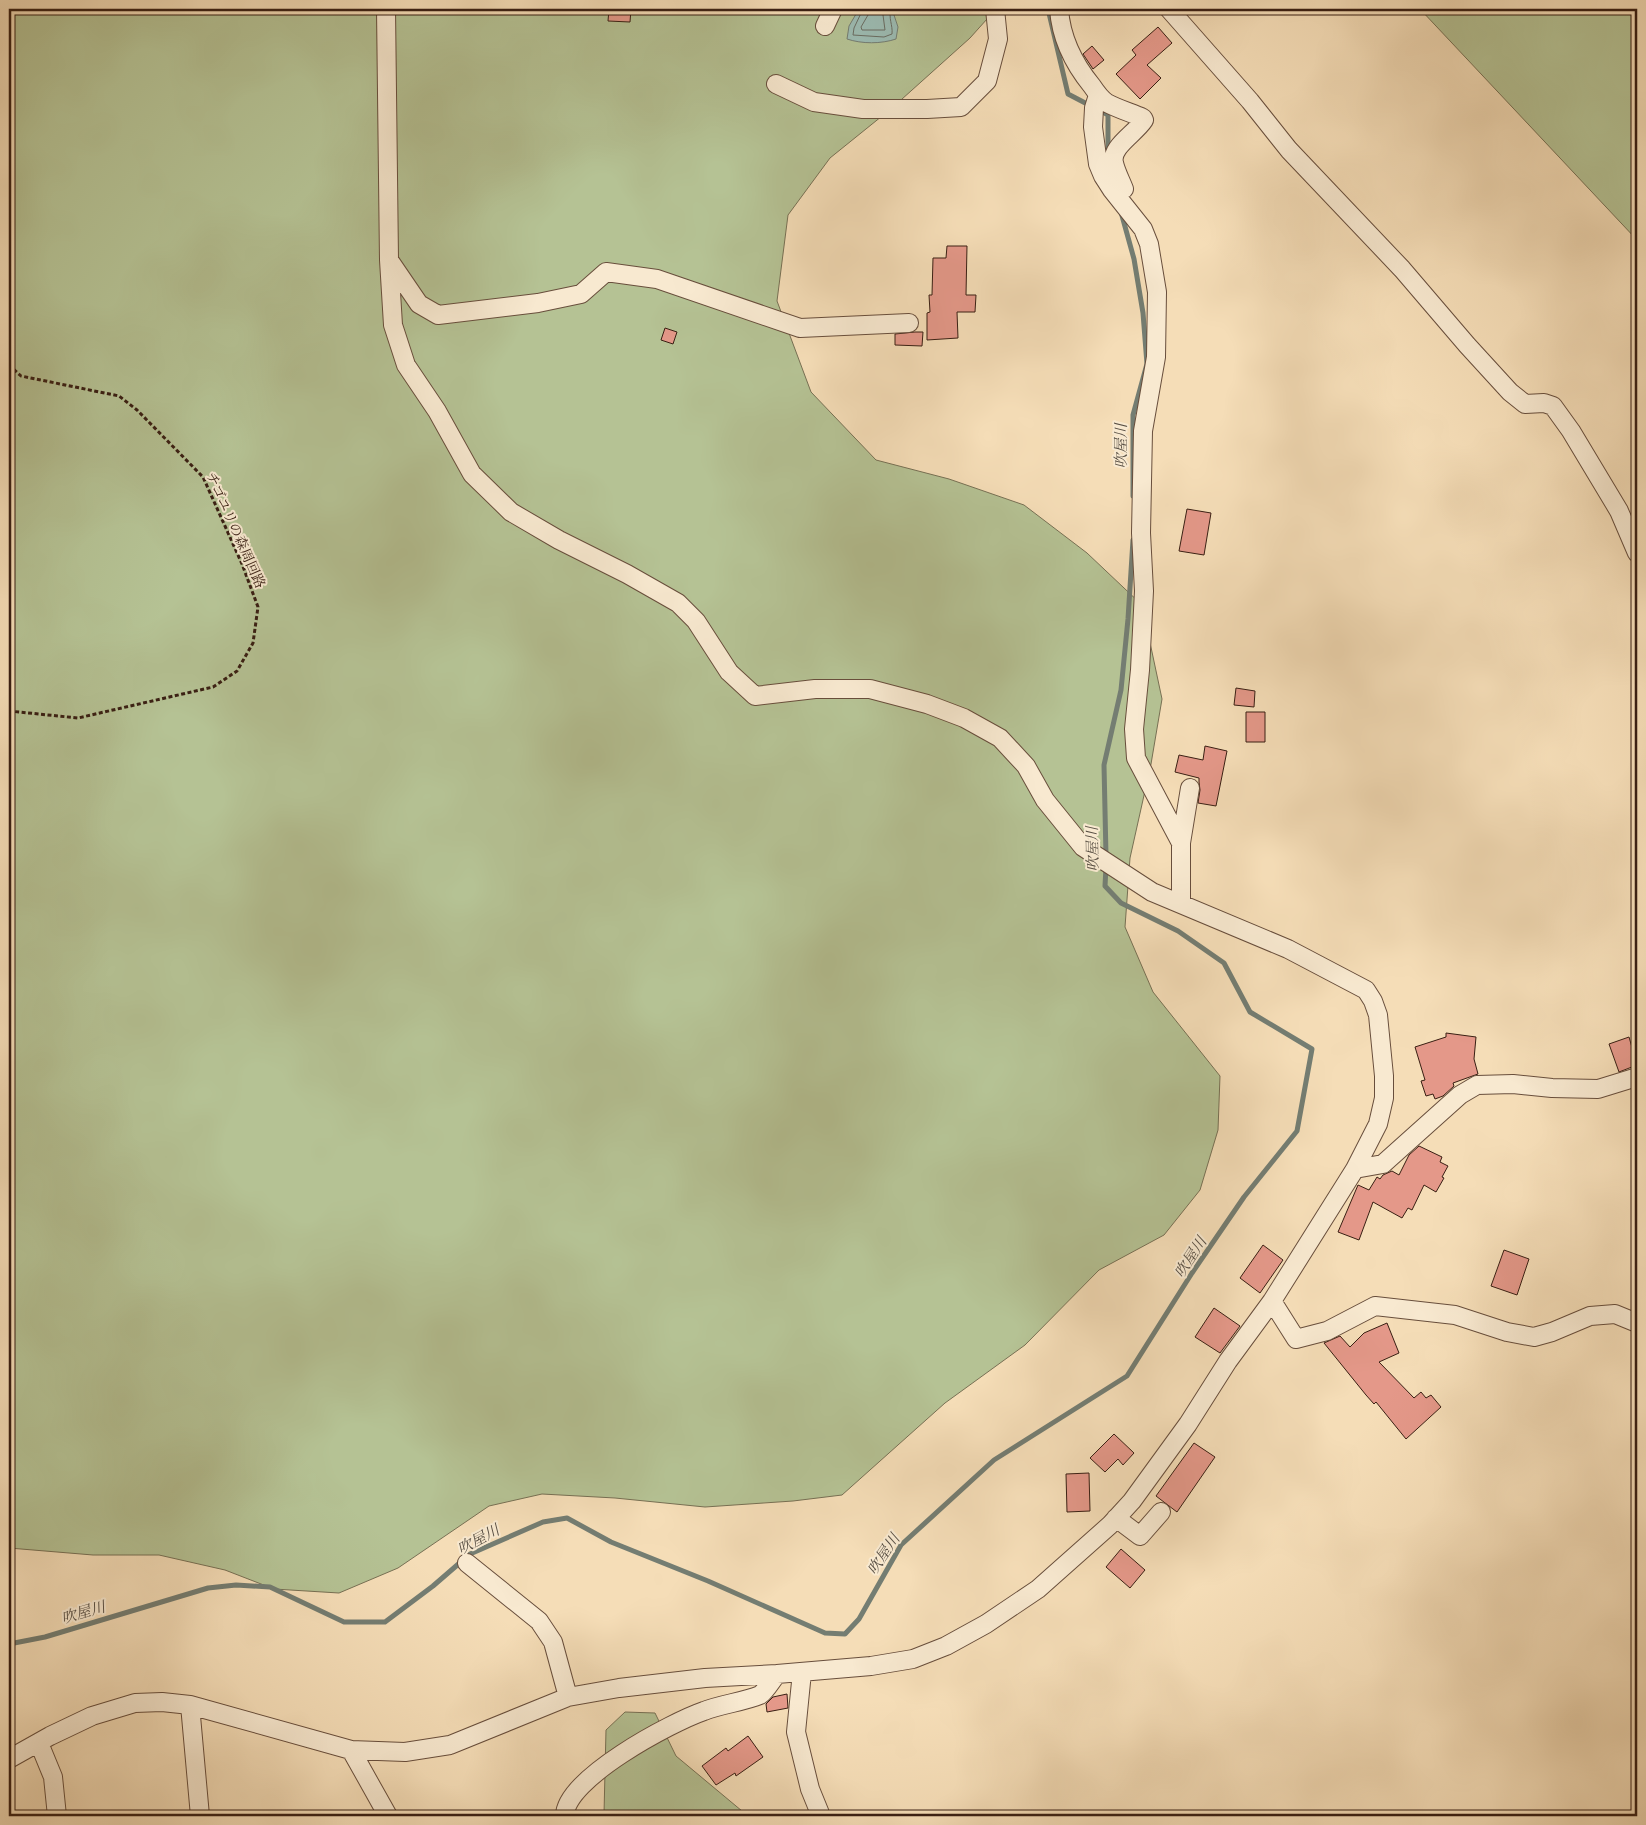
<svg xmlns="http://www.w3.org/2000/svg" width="1646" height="1825" font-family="'Libre Caslon Text','Noto Serif JP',serif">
<rect width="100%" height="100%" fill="#f5ddb7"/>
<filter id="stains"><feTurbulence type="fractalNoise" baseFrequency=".004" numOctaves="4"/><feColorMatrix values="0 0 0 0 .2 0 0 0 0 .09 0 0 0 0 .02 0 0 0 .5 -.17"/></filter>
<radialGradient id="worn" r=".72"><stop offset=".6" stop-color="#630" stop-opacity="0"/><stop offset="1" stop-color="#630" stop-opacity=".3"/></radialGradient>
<!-- green -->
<path fill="#b5c294" stroke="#777054" d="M9,9H996L970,38L892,108L830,158L788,215L777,301L811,392L876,460L949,479L1024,505L1087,553L1142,605L1162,699L1151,764L1130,858L1125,927L1153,992L1220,1076L1218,1130L1200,1190L1164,1235L1099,1270L1025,1345L945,1403L842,1495L793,1501L705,1507L615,1498L542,1494L489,1506L398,1568L339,1593L274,1589L225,1570L159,1555H93L9,1548Z
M1420,9H1637V240Z
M625,1712L655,1713L676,1756L748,1816H606L604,1814L606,1730Z"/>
<!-- water -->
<path fill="#9cbbb2" stroke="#747d72" d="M859,9H896L894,15L898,27L896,39C881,44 862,44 847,39L849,26Z"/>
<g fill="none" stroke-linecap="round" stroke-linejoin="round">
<!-- shore -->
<path stroke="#6a6d62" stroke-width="1" d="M863,9L854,28L853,35L884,37L892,34C893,25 888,18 891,9
M869,9L868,15L861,27L862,30H885L883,15L884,9"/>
<!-- stream -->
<path stroke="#747d72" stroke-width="5" d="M1048,9L1068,94L1091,106
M1098,109L1108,115V155
M1121,212L1134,259L1143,313L1147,364L1133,415V496
M1106,856L1104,765L1121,690L1128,619L1133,540
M9,1644L45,1637L208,1588L236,1585L270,1587L344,1622H385L433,1586L470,1554L543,1522L567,1518L611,1542L708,1581L825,1633L845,1634L859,1619L901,1545L994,1460L1127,1376L1192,1273L1244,1197L1297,1131L1312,1049L1250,1012L1224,963L1178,931L1121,903L1105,886L1106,867"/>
</g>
<!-- building -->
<path fill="#e49889" stroke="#391f13" d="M609,9H631L630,22L608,21Z
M1158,27L1172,43L1147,65L1161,78L1140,99L1116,74L1136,55L1132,50Z
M1092,46L1104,60L1093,69L1083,54Z
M947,246H967L966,295H976L975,312H957L958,338L927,340V313L930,312L929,295H932L933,258H946Z
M665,328L677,332L673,344L661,340Z
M915,332H923L922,346L895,345V334Z
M1187,509L1211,513L1204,555L1179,551Z
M1236,688L1255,691L1254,707L1234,705Z
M1246,712H1265V742H1246Z
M1205,746L1227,751L1216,806L1198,803L1200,790L1199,782V778L1175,772L1179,755L1203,760Z
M1446,1033L1476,1037L1474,1059L1478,1074L1453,1083L1454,1086L1443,1096L1435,1099L1433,1094L1426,1096L1421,1081L1425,1080L1415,1047L1446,1037Z
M1629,1037L1637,1065L1619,1072L1609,1044Z
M1419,1146L1442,1157L1440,1162L1448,1166L1442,1177L1444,1178L1436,1192L1424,1185L1412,1210L1408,1208L1402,1218L1373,1202L1359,1240L1338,1232L1358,1185L1369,1190L1377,1177L1380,1179L1383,1175L1392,1171L1399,1175L1409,1155Z
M1263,1245L1283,1260L1260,1293L1240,1278Z
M1504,1250L1529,1259L1517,1295L1491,1286Z
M1214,1308L1240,1326L1220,1353L1195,1337Z
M1387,1323L1399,1353L1379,1362L1414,1398L1421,1392L1426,1398L1431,1395L1441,1407L1406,1439L1376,1402L1374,1404L1366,1395L1324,1343L1340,1336L1350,1347L1364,1333Z
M1114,1434L1134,1453L1123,1465L1118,1459L1105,1472L1090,1458Z
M1194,1443L1215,1457L1177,1512L1156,1496Z
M1089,1473L1090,1511L1067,1512L1066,1474Z
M1121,1549L1145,1570L1130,1588L1106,1567Z
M787,1694L788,1708L767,1712L766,1704L773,1697Z
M748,1736L763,1757L736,1776L735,1773L716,1785L702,1766L726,1748L728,1751Z"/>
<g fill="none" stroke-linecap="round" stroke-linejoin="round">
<!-- minor casing -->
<g stroke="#684e3c" stroke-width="20">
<path id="minor" d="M1059,9C1061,38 1074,64 1092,86C1096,92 1101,99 1107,103C1118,109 1132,113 1143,118L1144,120C1135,134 1110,147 1114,163C1116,172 1121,181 1124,189
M1169,9L1250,101L1289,150L1402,269L1467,345L1510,392L1525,404L1544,403L1553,406L1571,431L1619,511L1637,553
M825,26L833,9
M776,84L814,102L863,109H927L961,107L987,81L998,39L995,9
M1098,95L1094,108L1093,127L1098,164L1103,176L1112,190L1143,229L1149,244L1157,292L1156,357L1143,431L1141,533L1144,591L1140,670L1134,729L1136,758L1181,843V903
M389,260L419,304L438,315L538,303L581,294L606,272L657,279L800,328L909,323
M1181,843L1190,788
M1355,1169L1383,1164L1460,1095L1477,1085L1513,1084L1552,1088L1598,1089L1637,1077
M1272,1301L1296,1339L1327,1331L1375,1306L1455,1315L1507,1332L1534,1337L1552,1332L1590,1316L1615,1314L1637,1323
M1116,1518L1140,1536L1161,1512
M467,1563L539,1621L553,1642L568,1697
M802,1672L796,1732L810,1789L821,1816
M190,1705L200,1816
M39,1743L53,1777L57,1816
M351,1750L388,1816
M9,1759L50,1736L92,1716L135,1703L162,1702L190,1705L351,1750L405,1752L450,1745L568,1697L619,1688L705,1678L777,1674L871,1666L913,1659L946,1646L986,1624L1038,1589L1110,1525L1132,1501L1188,1424L1228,1361L1272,1301L1355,1169L1378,1124L1384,1098V1076L1378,1015L1373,1001L1366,990L1288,949L1152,892L1083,847L1045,800L1026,766L1000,738L964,718L927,704L870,689H815L755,696L729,672L696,621L678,603L627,574L559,540L511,512L472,474L437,411L406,365L393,325L389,260L386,9
M565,1816C564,1779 672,1722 704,1711C722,1704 743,1702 760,1695C766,1691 772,1680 777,1674"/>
</g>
<!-- path -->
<path stroke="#391f13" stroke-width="3" stroke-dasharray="4 2.5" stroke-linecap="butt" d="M9,365L21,376L119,396L137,410L203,477L242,564L258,607L253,643L237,671L213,687L78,718L9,711"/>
<!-- minor -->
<use href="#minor" stroke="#f8e9d0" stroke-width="18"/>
</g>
<g text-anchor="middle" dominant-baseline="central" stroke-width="4" stroke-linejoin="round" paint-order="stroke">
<!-- street labels -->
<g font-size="14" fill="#391f13" stroke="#f8e9d0">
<text transform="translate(236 530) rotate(66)">チゴユリの森周回路</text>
</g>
<!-- water labels -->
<g font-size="15" font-style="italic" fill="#574e43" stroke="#f8e9d0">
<text transform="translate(1120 446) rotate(-90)">吹屋川</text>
<text transform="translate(1092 849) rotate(-91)">吹屋川</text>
<text transform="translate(1190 1257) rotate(-57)">吹屋川</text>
<text transform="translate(478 1539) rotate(-28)">吹屋川</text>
<text transform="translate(883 1554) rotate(-56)">吹屋川</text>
<text transform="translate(83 1612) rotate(-16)">吹屋川</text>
</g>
</g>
<!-- margin -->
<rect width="1646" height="1825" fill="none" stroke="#f5ddb7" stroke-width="30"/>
<rect x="10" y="10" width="1626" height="1805" fill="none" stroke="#391f13" stroke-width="2.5"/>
<rect x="15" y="15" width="1616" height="1795" fill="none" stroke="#391f13"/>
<rect width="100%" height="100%" filter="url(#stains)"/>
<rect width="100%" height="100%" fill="url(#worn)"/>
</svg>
